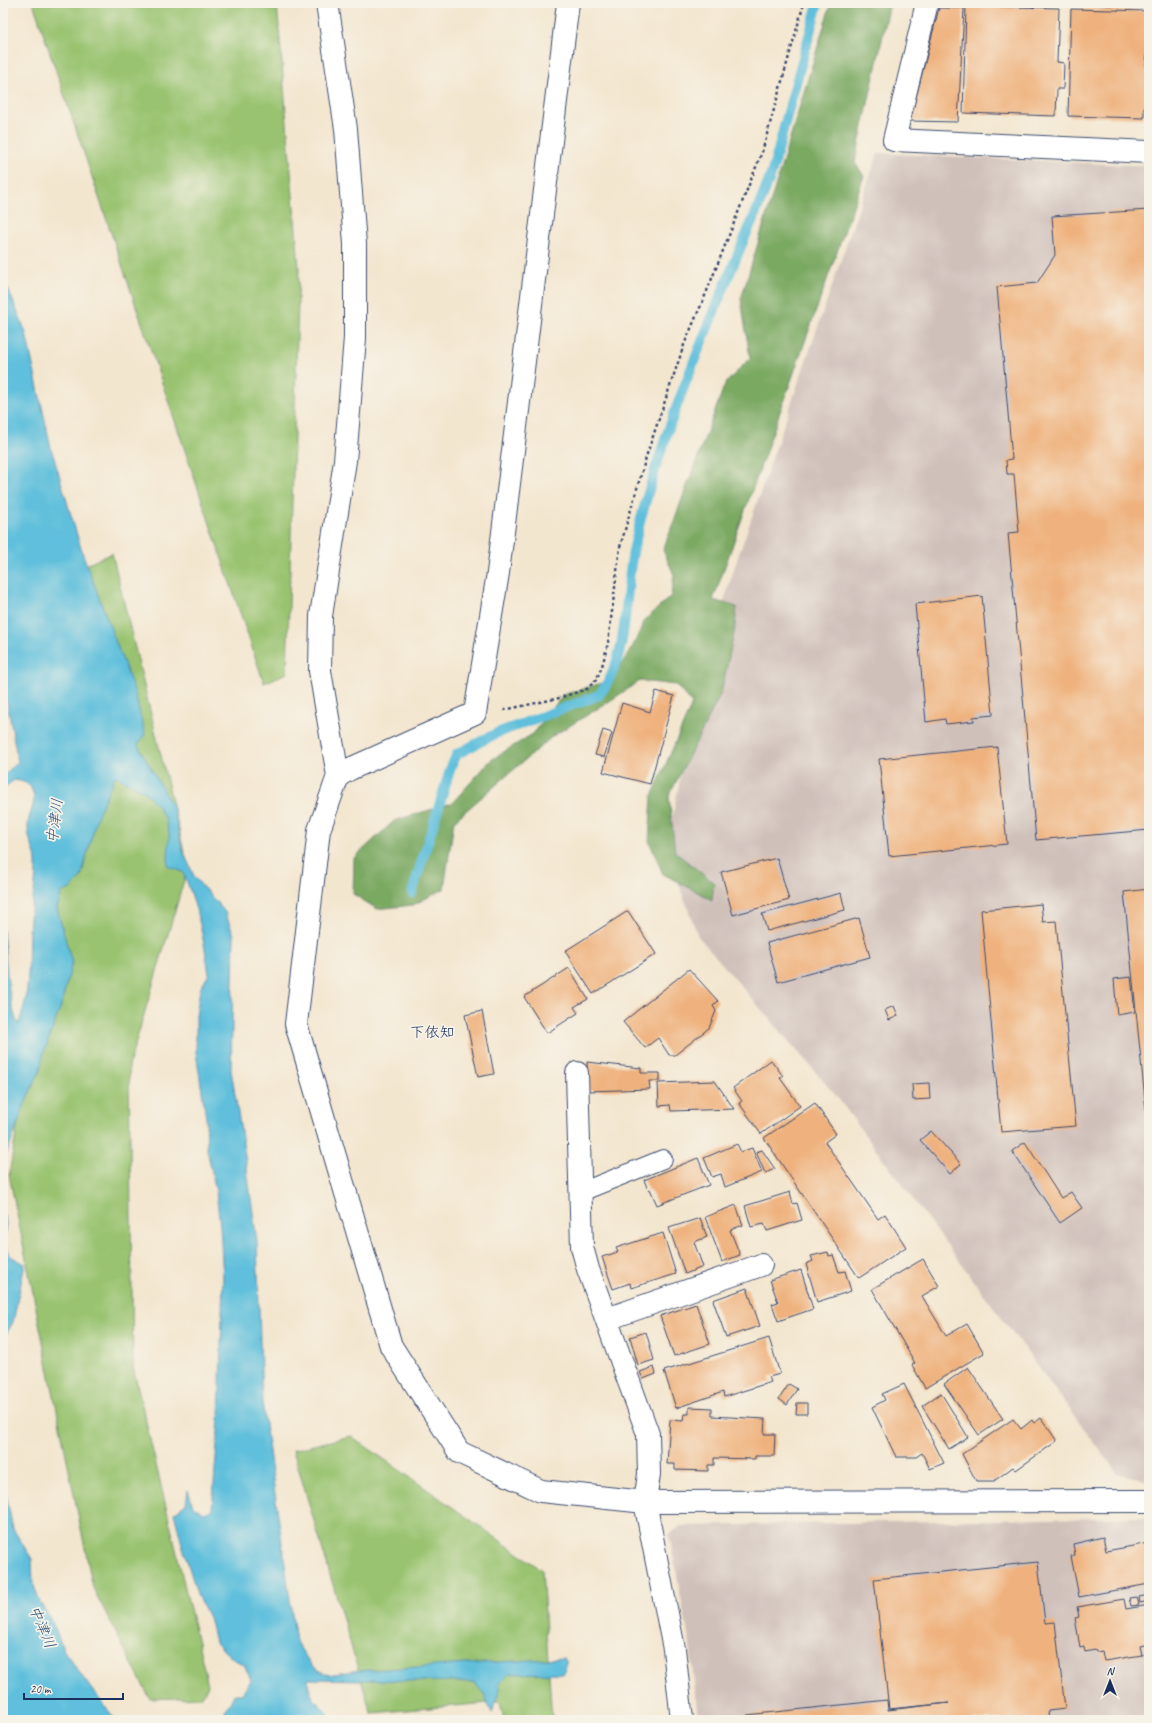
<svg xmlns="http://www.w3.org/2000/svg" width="1152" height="1723" font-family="Caveat,'Klee One',sans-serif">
<rect width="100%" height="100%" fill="#f7f3e8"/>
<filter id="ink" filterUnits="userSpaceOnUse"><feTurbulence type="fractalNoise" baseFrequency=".025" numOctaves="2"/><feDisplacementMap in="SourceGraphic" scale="8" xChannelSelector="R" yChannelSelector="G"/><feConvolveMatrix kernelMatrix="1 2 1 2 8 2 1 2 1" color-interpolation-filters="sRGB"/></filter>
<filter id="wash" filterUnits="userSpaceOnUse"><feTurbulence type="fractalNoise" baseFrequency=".012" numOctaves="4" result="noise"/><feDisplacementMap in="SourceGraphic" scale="16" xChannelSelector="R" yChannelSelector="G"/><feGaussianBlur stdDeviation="0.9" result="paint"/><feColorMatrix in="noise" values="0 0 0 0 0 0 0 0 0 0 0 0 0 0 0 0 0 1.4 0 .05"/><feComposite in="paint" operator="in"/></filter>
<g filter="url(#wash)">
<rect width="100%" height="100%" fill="#f3e6cf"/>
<!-- industrial -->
<path fill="#cfc0ba" d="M878,153L1149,166V1481L1117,1473L837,1097L698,936L666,849L702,670L737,560Z
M1149,1517V1720H698L690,1644L669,1535L681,1526Z"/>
<!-- green -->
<path fill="#99c36f" stroke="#5a7966" d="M33,3H277L299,268L287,673L264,683Z
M112,553L188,867L129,1065L133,1367L208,1685L202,1697L150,1699L93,1588L9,1175L77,771L69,573Z
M351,1436L542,1570L552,1720H504L500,1702L371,1713L293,1450Z"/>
<!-- forest -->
<path fill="#7aa962" stroke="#4a6c60" d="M831,3H890L855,163L864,176L713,600L737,607L734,634L721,693L669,796L675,852L714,883L712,900L663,874L649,841L652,796L692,704L676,685L640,681L605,704L553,736L454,821L444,889L413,905L377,909L353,894L354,858L394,821L452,803L491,760L534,733L563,695L611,680L633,646L645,620L671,596L674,575L663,550L725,384L750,358L741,299Z"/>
<!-- water -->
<path fill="#5ebfdc" stroke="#3c779d" d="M3,276L26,333L51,448L82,552L134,690L145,734L138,745L174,809L182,849L195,878L225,912L234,935L231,1070L245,1156L257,1242L262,1402L296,1642L312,1666L328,1675L354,1671L564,1658L567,1663L564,1673L508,1674L499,1684V1695L492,1713L484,1694L474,1682L308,1679C307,1698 323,1707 335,1720H226L224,1710L230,1703L234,1694H242L251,1680L244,1664L234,1660L215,1642L209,1617L198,1597L182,1544L174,1513L186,1504L188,1490L193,1506L204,1513L212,1510L219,1419L223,1279L220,1225L216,1191L207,1149L206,1118L196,1052V1016L200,989L209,974C204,939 197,905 183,872L168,866L169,833L165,819L157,805L144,791L115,776L97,817L81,877L71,889L62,892L57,908L72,963L60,1009L44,1052L40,1071L28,1096L4,1160L3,1173V931C6,961 7,998 18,1025C33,988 26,957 30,919C32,900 37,881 36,861C35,850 28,839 28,828C27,815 38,803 32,790C29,782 21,781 14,780L5,787L3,797V776L18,762L3,681Z
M3,1213L6,1223L4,1243L10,1256L25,1264L13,1322L3,1340Z
M3,1479L13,1529L32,1559L33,1583L40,1603L52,1621L64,1651L92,1690L116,1720H3Z"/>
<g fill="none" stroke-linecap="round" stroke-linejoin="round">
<!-- stream -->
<path stroke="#5ebfdc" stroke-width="10" d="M412,893L451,767L457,754L497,733L599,695C631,656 623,595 634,547C657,446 698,350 738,254C748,229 760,205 769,180C777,159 781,137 787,116C797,78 808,41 818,3"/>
</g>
<g id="blocks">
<!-- building -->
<path fill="#efb27e" d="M1063,3H1137V6L1063,4Z
M966,6L1059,8L1057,62L1064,63L1063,89H1057L1056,116L963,113Z
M939,8H964L958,122L910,121Z
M1071,9L1148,11L1146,66H1149V108H1144V118L1068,116Z
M1149,210V830L1036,840L1008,533L1019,532L1014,474H1007L1006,460L1012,459L997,287L1037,283L1055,255L1052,216Z
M982,596L993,715L973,717L974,721L946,724L945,719L926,722L915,604Z
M656,691L674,696L650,784L603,772L622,703L650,712Z
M603,730L612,733L604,757L595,755Z
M997,747L1007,844L889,856L879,759Z
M777,858L789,900L733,915L721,872Z
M1149,889V1130H1148L1124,892Z
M841,893L845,910L767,931L762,914Z
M1041,904L1043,922L1056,921L1076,1126L1001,1132L981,910Z
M628,911L656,954L593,994L565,951Z
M859,918L870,957L778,982L767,943Z
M569,968L588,999L574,1007L578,1013L547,1033L524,997Z
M689,969L718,1001L713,1006L716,1011L709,1028L675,1055H669L658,1038L645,1048L623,1022Z
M1131,977L1135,1012L1117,1015L1114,979Z
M894,1006L898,1016L889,1020L885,1010Z
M482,1011L494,1074L478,1077L465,1015Z
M771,1060L783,1076L780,1078L800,1106L761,1134L739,1103L742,1101L733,1088Z
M587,1062L641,1068V1073H660V1081H649L650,1089L588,1091Z
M715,1081L734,1109L671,1111L670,1105L659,1106L658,1083Z
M929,1083L930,1099L913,1100L912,1084Z
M815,1103L836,1134L825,1142L878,1219L885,1214L906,1247L859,1278L764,1138Z
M931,1131L961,1164L950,1174L920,1140Z
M1025,1142L1061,1198L1071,1192L1082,1208L1060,1223L1012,1151Z
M737,1144L741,1152L752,1148L762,1172L725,1187L721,1174L712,1177L704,1158Z
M762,1150L775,1169L765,1173L756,1152Z
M698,1158L709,1185L657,1205L650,1189L648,1190L644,1180Z
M790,1192L793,1204L797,1203L802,1220L767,1231L764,1224L751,1227L745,1206Z
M736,1205L743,1225L730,1230L740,1255L722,1262L705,1217Z
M700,1218L707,1237L694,1242L703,1267L685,1274L669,1228Z
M663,1233L676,1274L631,1288L630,1283L613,1289L602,1257L618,1252L616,1248Z
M828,1252L829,1256L833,1255L839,1272L845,1271L851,1291L817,1302L806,1264L813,1261L811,1256Z
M923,1259L939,1286L922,1296L946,1336L967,1324L984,1353L925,1388L912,1365L915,1363L872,1289Z
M801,1270L813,1309L778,1321L772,1304L778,1302L770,1280Z
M747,1288L760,1326L726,1337L713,1300Z
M696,1304L710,1344L674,1356L660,1316Z
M646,1332L654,1360L638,1365L630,1337Z
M769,1338L780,1374L769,1377L771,1382L724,1397L723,1392L676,1408L664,1371Z
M654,1367L656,1374L643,1379L640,1372Z
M968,1367L1003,1419L979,1435L944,1384Z
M789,1384L797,1389L787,1405L779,1399Z
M904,1384L944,1463L930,1469L922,1453L916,1457H896L872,1407L885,1400L882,1394Z
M941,1393L968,1437L949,1449L922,1406Z
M797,1403H807V1414H796Z
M689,1407L712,1408V1416L765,1419L764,1434H775L774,1456H755V1459L714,1458V1465H708V1471L675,1470V1464H667L670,1420L683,1421L684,1414H689Z
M1041,1418L1057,1441L1016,1470L1013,1467L994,1481H976L962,1454L1013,1419L1021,1429L1032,1420L1034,1423Z
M1103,1537L1106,1551L1149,1543V1584L1079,1597L1071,1556L1075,1555L1073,1544Z
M1038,1562L1045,1623L1055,1622L1065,1709L1048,1711L1049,1720H748L747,1715L887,1700L888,1710L949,1703L889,1709L874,1579Z
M1149,1595V1601L1140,1603L1139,1597Z
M1137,1597L1139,1605L1131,1606L1129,1598Z
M1124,1599L1126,1609L1149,1605V1644L1140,1646L1142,1655L1104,1661L1102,1651L1096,1652L1095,1650L1085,1652L1084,1646L1080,1647L1075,1618L1079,1617L1077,1607Z"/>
</g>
</g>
<g filter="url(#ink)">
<use href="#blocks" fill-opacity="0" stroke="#3b4a6f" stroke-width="1"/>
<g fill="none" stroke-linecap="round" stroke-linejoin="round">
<!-- service casing -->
<g stroke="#3b4a6f" stroke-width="20">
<path id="service" d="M581,1192L663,1159"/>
</g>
<!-- minor casing -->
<g stroke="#3b4a6f" stroke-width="24">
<path id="minor" d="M327,3L346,129L355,244V338L345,461L321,616L320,671L338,776L319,830L296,1024L391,1346L459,1452L541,1491L645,1502L1149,1501
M927,3L894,140L1149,152
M338,776L350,769L475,713L498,573L568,3
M577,1073L582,1247L588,1269L648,1434L649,1474L645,1502L674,1649L682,1720
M607,1319L761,1265"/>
</g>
<!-- path -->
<path stroke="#3b4a6f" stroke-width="2.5" stroke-dasharray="3 3" stroke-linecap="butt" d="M504,710L559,698L587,689L597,679L603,663L608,643L620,547L647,454L684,345L707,291L762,152L804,3"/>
<!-- service -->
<use href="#service" stroke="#fff" stroke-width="18"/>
<!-- minor -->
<use href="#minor" stroke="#fff" stroke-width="22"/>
</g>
</g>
<g text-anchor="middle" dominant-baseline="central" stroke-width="3.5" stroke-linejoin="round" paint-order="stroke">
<!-- water labels -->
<g font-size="15" font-style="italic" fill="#2c537e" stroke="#f7f3e8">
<text transform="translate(55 821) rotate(-83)">中津川</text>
<text transform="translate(42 1627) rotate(67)">中津川</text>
</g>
<!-- neighbourhood labels -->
<g font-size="15" fill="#1b2f5e" stroke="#f7f3e8">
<text x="432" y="1032">下依知</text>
</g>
</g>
<!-- margin -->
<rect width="1152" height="1723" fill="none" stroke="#f7f3e8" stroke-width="16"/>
<!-- north arrow -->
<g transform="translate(1110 1681)" stroke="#f7f3e8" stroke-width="3" paint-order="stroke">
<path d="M0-3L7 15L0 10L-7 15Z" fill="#1b2f5e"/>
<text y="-6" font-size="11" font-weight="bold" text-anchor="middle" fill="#1b2f5e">N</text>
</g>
<!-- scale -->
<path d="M24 1693v6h99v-6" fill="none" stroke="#1b2f5e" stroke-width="2"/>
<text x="30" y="1693" font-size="12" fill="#1b2f5e" stroke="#f7f3e8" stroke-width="3" paint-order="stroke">20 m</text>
</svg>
